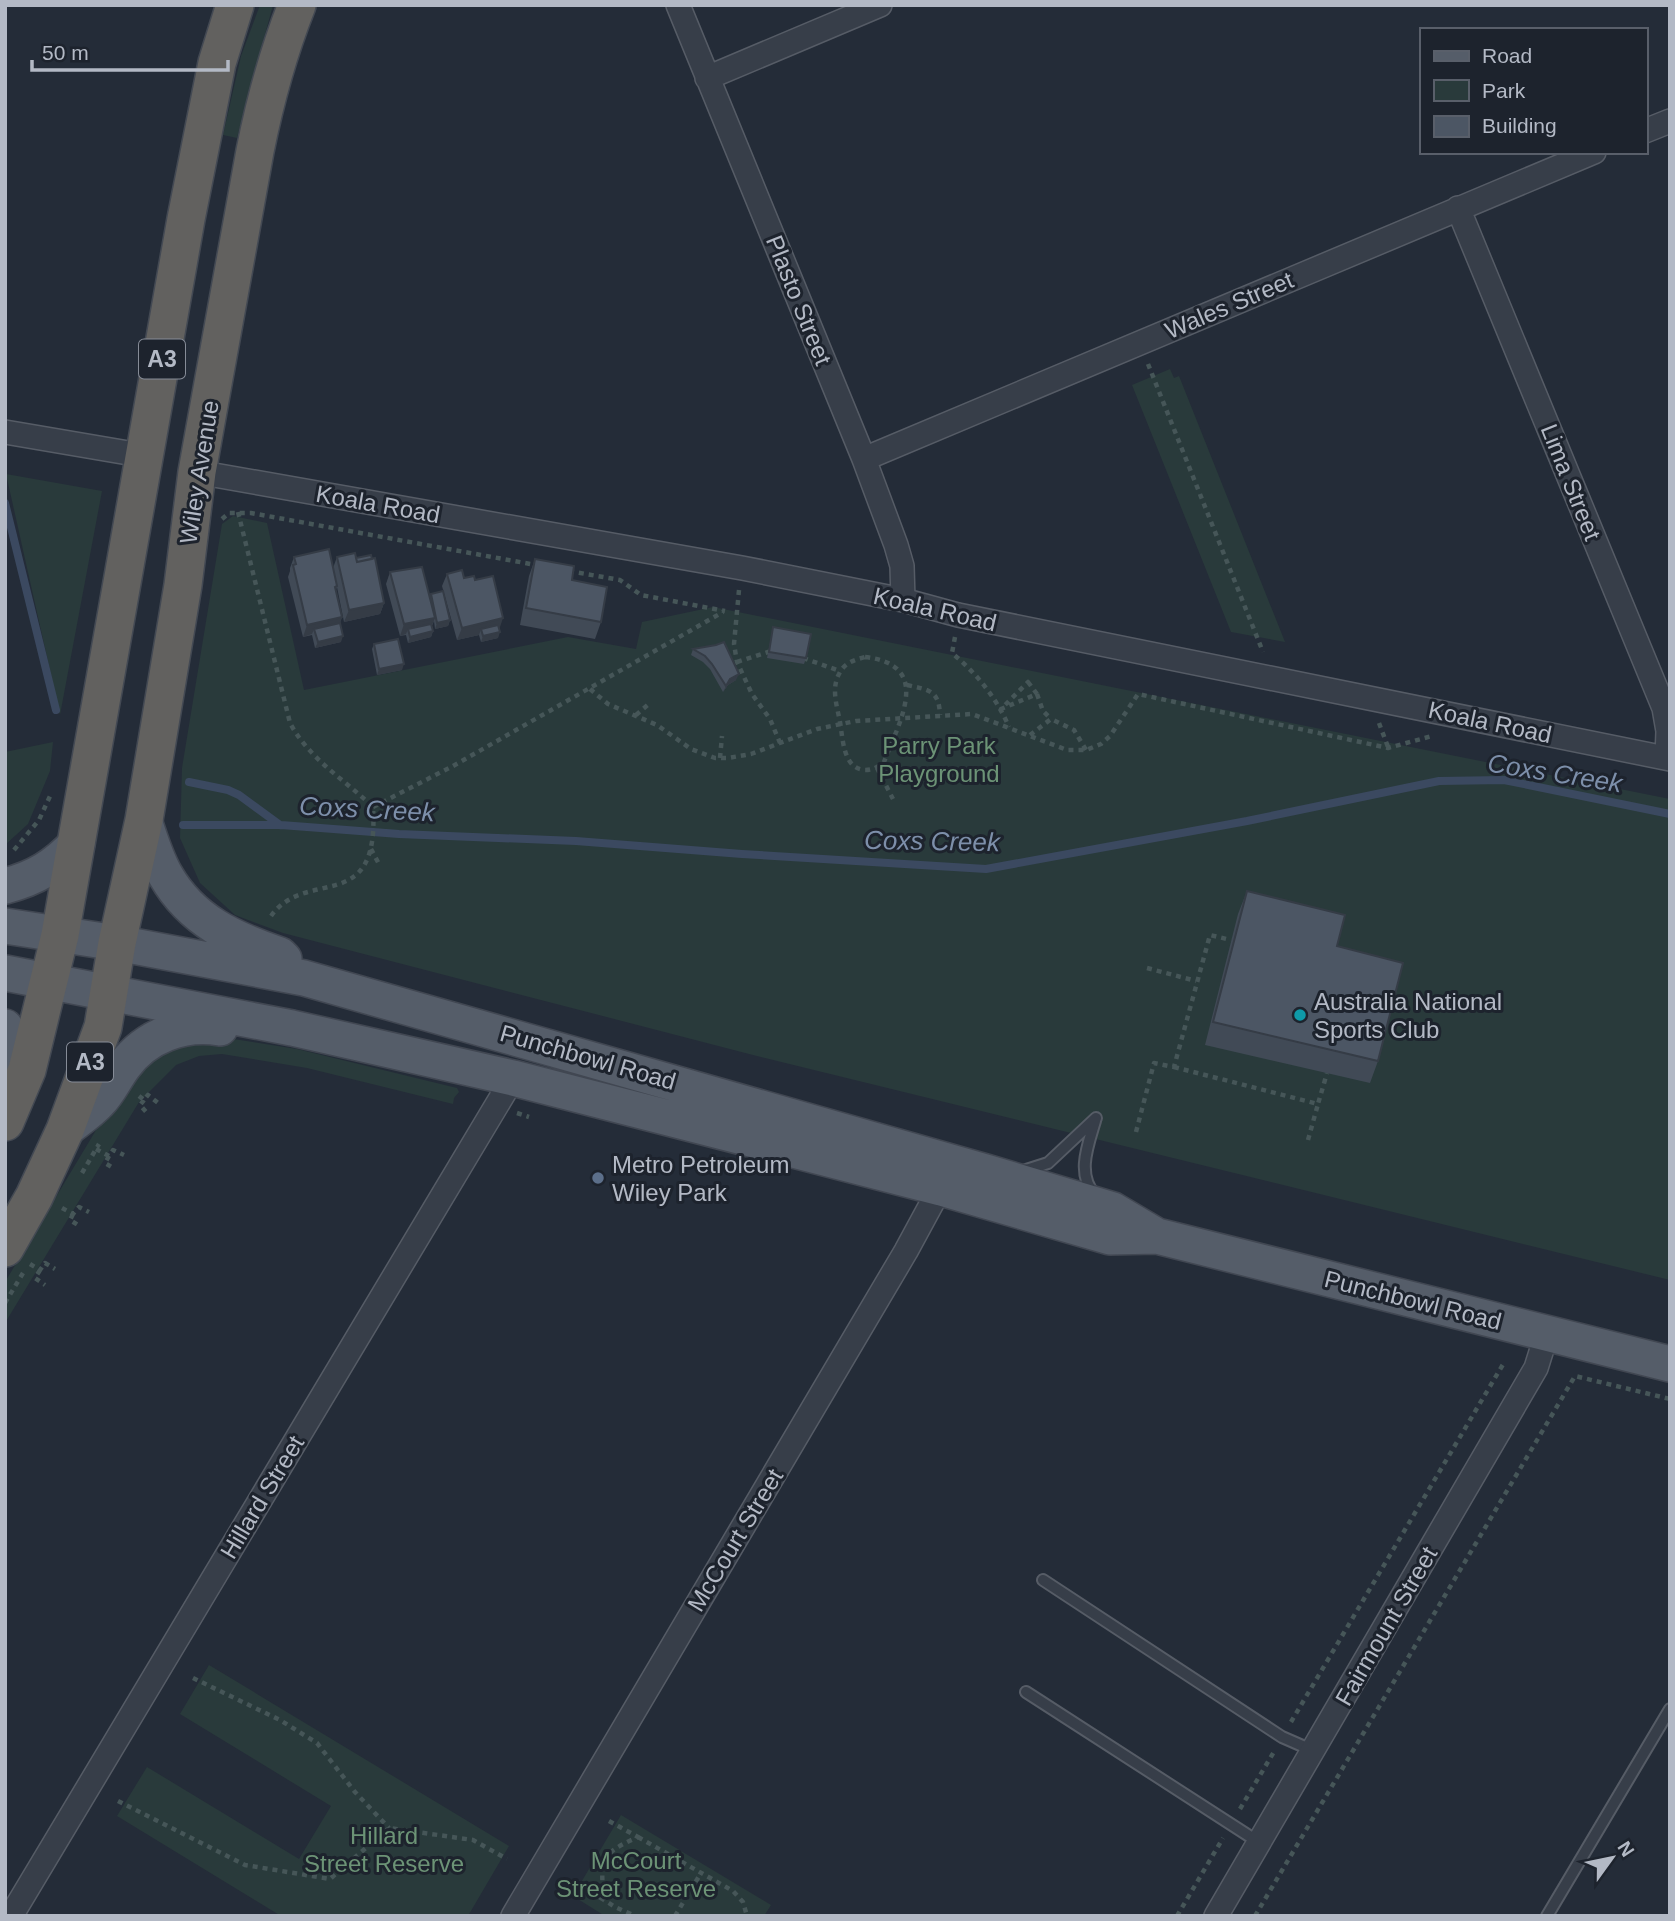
<svg xmlns="http://www.w3.org/2000/svg" width="1675" height="1921" font-family="Arial,sans-serif">
<rect width="100%" height="100%" fill="#242c38"/>
<!-- green -->
<path fill="#293a3b" d="M260,5H273L237,138L223,135L241,56Z
M1170,369L1174,378L1179,376L1285,642L1231,632L1132,385Z
M6,474L102,491L60,715Z
M233,516L267,523L304,690L568,637L636,649L642,622L713,607L1670,799V1280L753,1055L283,933L235,915L200,883L180,838L182,768L222,524Z
M53,742L50,771L28,824L5,845V752Z
M227,1038L297,1049L457,1088L459,1092L454,1098L453,1104L307,1068L222,1054L199,1056L176,1065L139,1102L5,1323V1282L111,1105L155,1052Z
M209,1665L509,1846L468,1916H281L117,1816L147,1767L299,1859L331,1806L180,1714Z
M621,1815L771,1905L764,1916H605L573,1896Z"/>
<g fill="none" stroke-linecap="round" stroke-linejoin="round">
<!-- stream -->
<path stroke="#3b4960" stroke-width="8" d="M5,503L56,710
M189,782L228,790L239,795L280,825
M183,825H281L399,834L576,841L742,854L986,869L1247,821L1439,781L1504,780L1670,814"/>
<!-- service casing -->
<g stroke="#565c66" stroke-width="14">
<path id="service" d="M1095,1121C1088,1145 1076,1174 1095,1195
M1023,1171L1048,1163L1096,1118
M1043,1580L1282,1737L1314,1751
M1026,1692L1260,1843
M1547,1916L1670,1709"/>
</g>
<!-- minor casing -->
<g stroke="#565c66" stroke-width="26">
<path id="minor" d="M678,5L864,459L896,545L902,566L903,600
M707,78L880,5
M1645,131L1670,121
M1458,208L1664,708L1668,731L1667,758
M5,432L146,456
M864,459L1594,152
M197,472L742,568L903,600L958,615L1670,759
M11,1916L513,1078
M513,1916L906,1251L945,1179
M1216,1916L1536,1368L1547,1333"/>
</g>
<!-- primary casing -->
<g stroke="#414752" stroke-width="38">
<path id="primary" d="M144,820C150,839 156,859 166,876C192,921 233,939 280,955L284,959
M5,886C36,878 55,866 77,843
M5,926L117,943L304,978L986,1172L1113,1210L1157,1236
M5,973L292,1028L513,1078L941,1188L1110,1237L1157,1236L1670,1364
M5,1027L27,1070
M65,1130C76,1121 89,1113 99,1102C109,1092 115,1078 124,1066C146,1036 183,1022 220,1028"/>
</g>
<!-- trunk casing -->
<g stroke="#434953" stroke-width="40">
<path id="trunk" d="M5,1122L27,1070L60,935L186,219L217,63L235,5
M5,1248L34,1197L65,1130L103,1027L117,943L144,820L183,585L197,472L255,151C265,101 278,53 297,5"/>
</g>
<!-- path -->
<path stroke="#465658" stroke-width="4.5" stroke-dasharray="5 5" stroke-linecap="butt" d="M1148,364L1263,652
M238,512L290,723C310,760 344,779 373,807C380,920 304,864 269,919
M222,519L229,513H251L536,565
M569,571L620,580L641,595L725,611
M739,590L734,644L737,662L752,694L770,719L780,743
M955,637L952,653C977,674 996,697 1009,727
M865,657C933,665 900,720 884,762C878,767 873,770 865,770C843,769 843,739 840,722C837,706 831,689 839,674C844,663 854,660 865,657Z
M803,658L840,671
M737,662L768,652H773
M1028,682L1037,694L1001,709Z
M907,685C929,690 939,690 940,715
M590,689L608,704L657,725L691,749L715,758H728L751,754L817,729L856,721L972,714L1067,750H1086L1101,744L1110,736L1138,694L1388,748L1432,736
M1037,694L1043,711L1051,719
M636,715L651,702
M1379,723L1388,747
M1030,735L1051,719L1074,730L1086,750
M720,758L722,736
M877,768L893,799
M373,807L453,766L723,612
M371,849L379,864
M14,850L39,820L51,794
M1147,968L1196,981
M1174,1067L1318,1104L1327,1073
M139,1096L144,1100L148,1095L158,1103
M144,1100L140,1105L149,1115
M517,1113L529,1117
M1136,1132L1154,1063L1174,1067L1210,935L1231,940
M1308,1140L1318,1104
M96,1149L109,1156L113,1150L124,1155
M109,1156L105,1163L115,1169
M82,1173L99,1144
M62,1208L73,1214L79,1207L89,1212
M73,1214L70,1220L81,1227
M30,1264L40,1270L45,1263L55,1269
M40,1270L35,1278L45,1285
M5,1303L23,1273
M193,1678L280,1720L317,1743L355,1792L389,1828
M1291,1722L1505,1361
M118,1801L245,1865L330,1879L389,1828L473,1840L507,1859
M1240,1809L1275,1750
M609,1821L638,1837C600,1854 600,1859 604,1900L615,1907L635,1916
M638,1837L733,1891L743,1902L747,1916
M572,1884L585,1888L604,1900
M675,1916L701,1873
M1177,1916L1223,1838
M1255,1916L1575,1376L1670,1399"/>
<!-- service -->
<use href="#service" stroke="#373e49" stroke-width="10"/>
<!-- minor -->
<use href="#minor" stroke="#373e49" stroke-width="23"/>
<!-- primary -->
<use href="#primary" stroke="#555d69" stroke-width="35"/>
<!-- trunk -->
<use href="#trunk" stroke="#62615f" stroke-width="37"/>
</g>
<!-- wall -->
<path fill="#414a56" d="M294,557L333,568L337,557L356,558L384,603L380,614L344,622L337,587L336,590L342,617L340,623L341,642L315,648L312,635L303,637L288,577L290,571V568Z
M535,559L572,580L601,622L595,639L520,625L529,576Z
M390,572L430,597L431,594L450,620L448,626L435,629L434,621L432,626L433,631L431,637L408,643L406,635L400,636L386,584Z
M447,574L475,580L499,629L498,638L481,642L479,635L457,640L442,586Z
M773,627L806,658L804,664L767,658Z
M374,644L402,670L377,675L372,649Z
M716,645L736,680L728,685L723,692L710,669L703,662L691,655L693,649Z
M1247,891L1337,946L1378,1061L1370,1083L1205,1045L1238,914Z"/>
<!-- shaded-wall -->
<path fill="#353c46" d="M384,603L380,614L344,622L349,610Z
M342,617L338,629H314L312,634L303,637L307,625Z
M435,618L430,630L408,629L406,634L400,636L404,624Z
M503,618L499,630L481,629L479,635L457,640L462,628Z
M450,620L448,626L435,629L437,623Z
M433,631L431,637L408,643L410,637Z
M500,632L498,638L481,642L483,636Z
M343,636L341,642L315,648L318,642Z
M404,664L402,670L377,675L379,669Z
M739,674L736,680L728,685L723,692L730,679Z"/>
<!-- building -->
<path fill="#4c5664" stroke="#353c46" stroke-width="2" d="M329,549L337,586L335,587L342,617L307,625L293,565L296,564L294,557Z
M355,553L357,562L375,558L384,603L349,610L337,557Z
M371,555L372,559L357,562L356,558Z
M535,559L574,566L572,580L607,587L601,622L526,608Z
M422,567L435,618L404,624L390,572Z
M462,570L464,578L474,576L475,580L493,576L503,618L462,628L447,574Z
M443,591L450,620L437,623L431,594Z
M340,623L343,636L318,642L314,629Z
M431,624L433,631L410,637L408,629Z
M498,625L500,632L483,636L481,629Z
M773,627L811,634L806,658L769,652Z
M398,639L404,664L379,669L374,644Z
M724,642L739,674L730,679L726,686L712,664L705,656L693,649L716,645Z
M1247,891L1345,915L1337,946L1403,963L1378,1061L1213,1022Z"/>
<!-- markers -->
<circle fill="#0f9aa8" stroke="#1d232d" stroke-width="2.5" cx="1300" cy="1015" r="7"/>
<circle fill="#5c6f8a" stroke="#1d232d" stroke-width="2.5" cx="598" cy="1178" r="7"/>
<g text-anchor="middle" dominant-baseline="central" stroke-width="6" stroke-linejoin="round" paint-order="stroke">
<!-- shield labels -->
<g fill="#1d232d" stroke="#868c97" stroke-width="2">
<rect x="139" y="339.5" width="46" height="39" rx="5"/>
<rect x="67" y="1042.5" width="46" height="39" rx="5"/>
</g>
<g font-size="23" font-weight="bold" fill="#b3b9c5">
<text x="162" y="359">A3</text>
<text x="90" y="1062">A3</text>
</g>
<!-- street labels -->
<g font-size="24" fill="#b3b9c5" stroke="#1d232d">
<text transform="translate(799 300) rotate(68)">Plasto Street</text>
<text transform="translate(1229 305) rotate(-23)">Wales Street</text>
<text transform="translate(199 472) rotate(-81)">Wiley Avenue</text>
<text transform="translate(1571 482) rotate(68)">Lima Street</text>
<text transform="translate(378 504) rotate(10)">Koala Road</text>
<text transform="translate(935 609) rotate(13)">Koala Road</text>
<text transform="translate(1490 722) rotate(12)">Koala Road</text>
<text transform="translate(588 1057) rotate(16)">Punchbowl Road</text>
<text transform="translate(1413 1300) rotate(14)">Punchbowl Road</text>
<text transform="translate(262 1497) rotate(-59)">Hillard Street</text>
<text transform="translate(735 1540) rotate(-59)">McCourt Street</text>
<text transform="translate(1386 1626) rotate(-60)">Fairmount Street</text>
</g>
<!-- park labels -->
<g font-size="24" fill="#6c9376" stroke="#1d232d">
<text x="939" y="745">Parry Park<tspan x="939" dy="28">Playground</tspan></text>
<text x="384" y="1835">Hillard<tspan x="384" dy="28">Street Reserve</tspan></text>
<text x="636" y="1860">McCourt<tspan x="636" dy="28">Street Reserve</tspan></text>
</g>
<!-- poi labels -->
<g font-size="24" fill="#b3b9c5" stroke="#1d232d" text-anchor="start">
<text x="1314" y="1001">Australia National<tspan x="1314" dy="28">Sports Club</tspan></text>
<text x="612" y="1164">Metro Petroleum<tspan x="612" dy="28">Wiley Park</tspan></text>
</g>
<!-- water labels -->
<g font-size="26" font-style="italic" fill="#7d8faa" stroke="#1d232d">
<text transform="translate(1555 773) rotate(9)">Coxs Creek</text>
<text transform="translate(367 809) rotate(3)">Coxs Creek</text>
<text transform="translate(932 841) rotate(1)">Coxs Creek</text>
</g>
</g>
<!-- border -->
<rect width="1675" height="1921" fill="none" stroke="#b3b9c5" stroke-width="14"/>
<!-- legend -->
<rect x="1420" y="28" width="228" height="126" fill="#1d232d" stroke="#595f6a" stroke-width="2"/>
<rect x="1434" y="51" width="35" height="10" fill="#555d69" stroke="#595f6a" stroke-width="2"/>
<text x="1482" y="63" font-size="21" fill="#b3b9c5">Road</text>
<rect x="1434" y="80" width="35" height="21" fill="#293a3b" stroke="#595f6a" stroke-width="2"/>
<text x="1482" y="98" font-size="21" fill="#b3b9c5">Park</text>
<rect x="1434" y="116" width="35" height="21" fill="#4c5664" stroke="#595f6a" stroke-width="2"/>
<text x="1482" y="133" font-size="21" fill="#b3b9c5">Building</text>
<!-- north arrow -->
<g transform="translate(1612 1858) rotate(57)" stroke="#1d232d" stroke-width="5" paint-order="stroke">
<path d="M0-5L12 26L0 18L-12 26Z" fill="#b3b9c5"/>
<text y="-10" font-size="19" font-weight="bold" text-anchor="middle" fill="#b3b9c5">N</text>
</g>
<!-- scale -->
<path d="M32 60v10h196v-10" fill="none" stroke="#b3b9c5" stroke-width="3.5"/>
<text x="42" y="60" font-size="21" fill="#b3b9c5" stroke="#1d232d" stroke-width="5" paint-order="stroke">50 m</text>
</svg>
